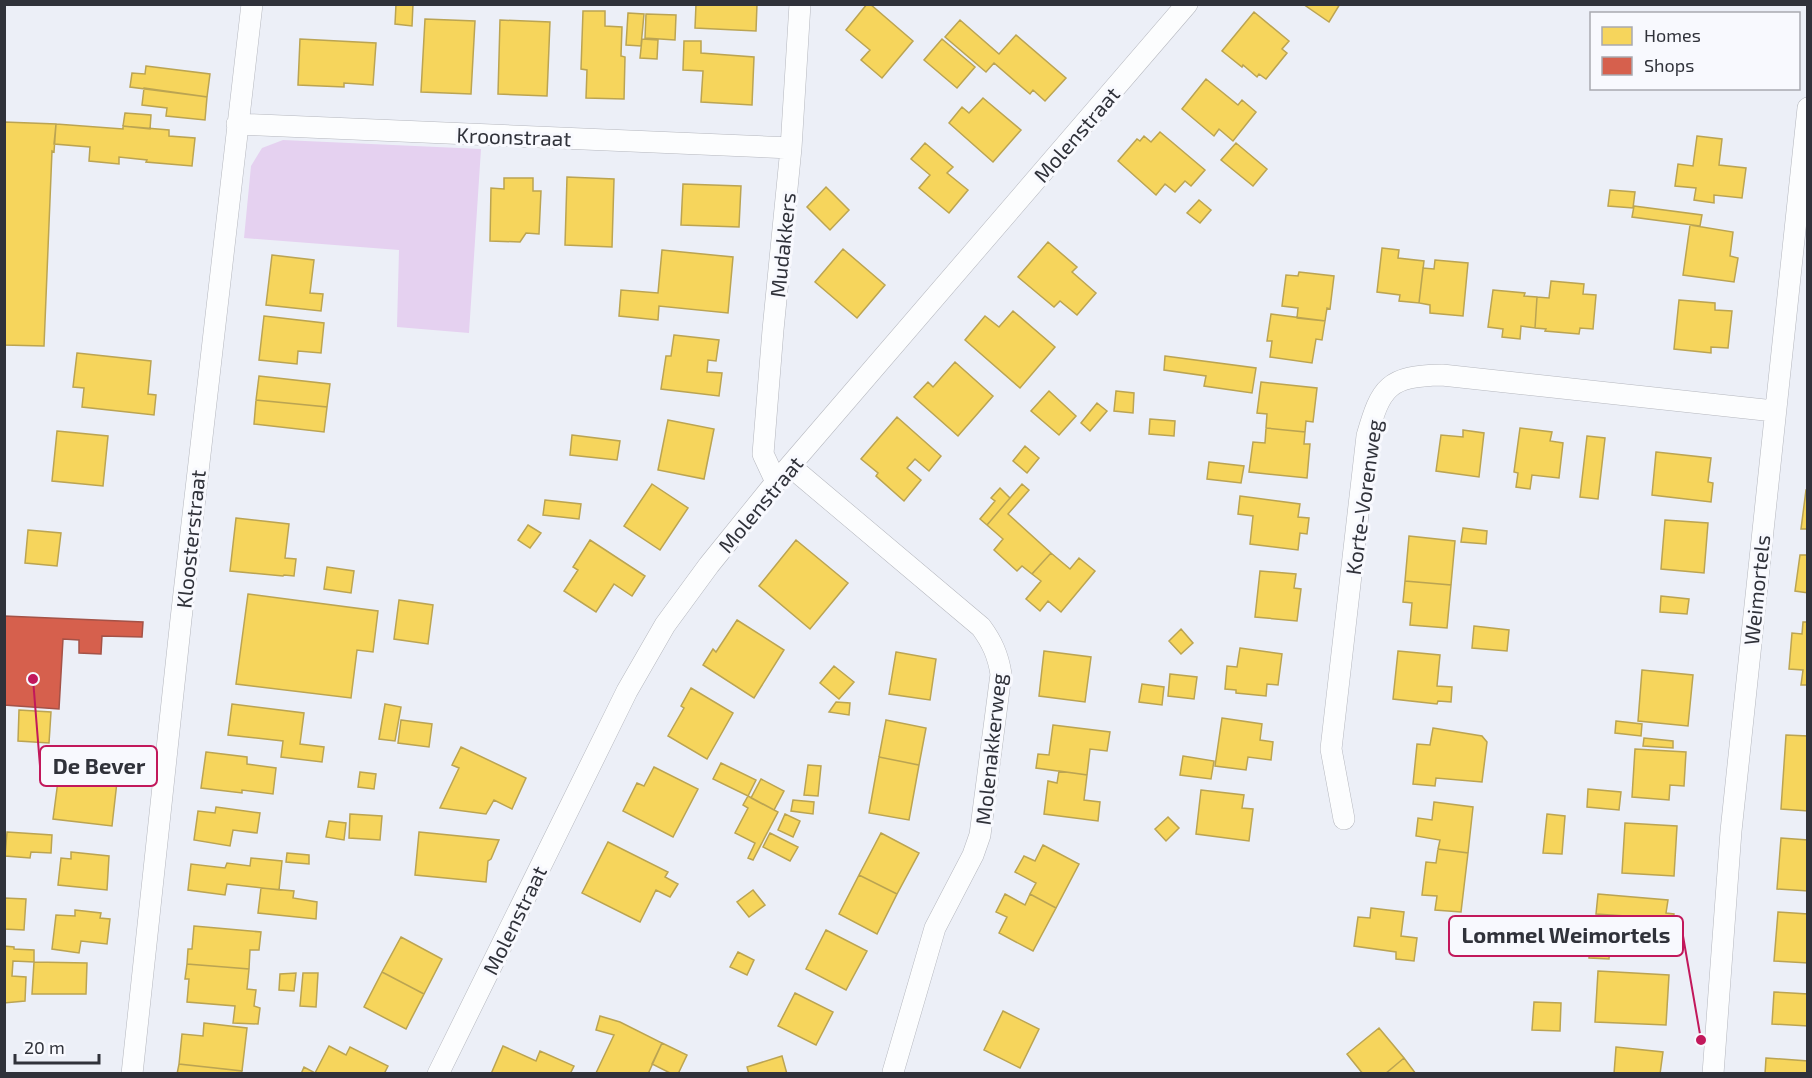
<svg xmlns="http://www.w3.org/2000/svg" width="1812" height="1078" font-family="'Exo 2',sans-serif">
<rect width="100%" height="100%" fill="#eceff7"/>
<!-- green -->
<path fill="#e5d1f0" d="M283,140L481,149L469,333L397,327L399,250L244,238L251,166L262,148Z"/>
<!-- homes -->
<path fill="#f6d55c" stroke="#bba452" stroke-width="1.5" d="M396,4H413L412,26L395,24Z
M696,4H757L756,31L695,28Z
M867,4H870L913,41L882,78L861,60L870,50L846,30Z
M1303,4H1340L1329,22Z
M583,11H605V26L622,27L621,56L625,57L624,99L586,98L587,70L581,69Z
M1254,12L1289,41L1282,49L1287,53L1266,79L1259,74L1257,77L1243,65L1242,67L1222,51Z
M628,13L644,14L641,46L626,45Z
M646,14L676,15L675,40L645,38Z
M425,19L475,21L471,94L421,92Z
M500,20L550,22L547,96L498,94Z
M960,20L999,54L1016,35L1066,78L1045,101L1033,90L1030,94L994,63L986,72L945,37Z
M300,39L376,43L373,85L344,83V87L298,85Z
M642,39L658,40L657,59L640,58Z
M942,39L975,67L957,88L924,60Z
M684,41H701V53L754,57L752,105L701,102L703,71L683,70Z
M146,66L210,74L207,97L130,87L132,73L145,74Z
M1206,79L1238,105L1242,100L1256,112L1233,141L1219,129L1214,136L1182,109Z
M144,88L207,97L205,120L166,116L167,108L142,105Z
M983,98L1021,130L993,162L949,123L962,107L969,113Z
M125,113L151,115L150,129L123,126Z
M4,122L56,124L54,152L52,151L44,346L4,345Z
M56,124L123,129V126L169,130V136L195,138L192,166L146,162L147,160L119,157V164L89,161L90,147L54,144Z
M1160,132L1205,170L1191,186L1185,181L1175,192L1165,184L1156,195L1118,161L1137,139L1140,141L1144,136L1151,142Z
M1697,136L1722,139L1719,165L1746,168L1742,198L1714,195V203L1694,200L1696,188L1675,186L1678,164L1693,166Z
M925,143L953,167L947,173L968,190L949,213L919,188L930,175L911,159Z
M1236,143L1267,169L1253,186L1221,160Z
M567,177L614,179L612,247L565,245Z
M504,178H533V191H541L539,234L526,233L520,242L490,241L491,188L504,189Z
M683,184L741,186L739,227L681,225Z
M826,187L849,210L830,230L807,207Z
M1610,190L1635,192L1633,208L1608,206Z
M1199,200L1211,210L1200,223L1187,213Z
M1634,206L1702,215L1700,226L1632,217Z
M1690,225L1733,232L1730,256L1738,258L1734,282L1683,275Z
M1048,242L1077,267L1072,272L1096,293L1077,315L1060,301L1054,307L1018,277Z
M1382,248L1399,250L1398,258L1424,261L1419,303L1399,301L1400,295L1377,292Z
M843,249L885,285L857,318L815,282Z
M662,250L733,257L728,313L659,306L658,320L619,316L621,290L658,293Z
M272,255L314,260L310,293L323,294L321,311L266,305Z
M1435,260L1468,263L1463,316L1430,313V305L1419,303L1423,268L1434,269Z
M1299,272L1334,276L1330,309L1327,308L1325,321L1297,318L1298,308L1282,306L1286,275L1298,276Z
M1551,281L1584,284L1583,294L1596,295L1593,329L1580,328L1579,334L1545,331L1546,329L1535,328L1537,297L1549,298Z
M1493,290L1525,293L1524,296L1537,297L1535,328L1521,326L1520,339L1502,337L1503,329L1488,327Z
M1679,300L1715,303V310L1732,311L1728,348L1711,347V353L1674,349Z
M1013,311L1055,347L1020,388L965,340L985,316L999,327Z
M1271,314L1325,321L1322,340L1316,339L1312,363L1270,357L1272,341H1267Z
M264,316L324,323L321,353L298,351L297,364L259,360Z
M674,335L719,340L716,361L708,360L707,372L722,373L719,396L661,389L666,356H671Z
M77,353L151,361L148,394L156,395L154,415L82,407L84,388L73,387Z
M1165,356L1256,368L1252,393L1204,386L1206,376L1164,370Z
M955,362L993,396L958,436L914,397L928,382L933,387Z
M259,376L330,384L327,407L256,400Z
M1261,382L1317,388L1313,422L1306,421L1305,432L1266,428L1267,414L1257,413Z
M1049,391L1076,416L1059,435L1031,411Z
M1116,391L1134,393L1133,413L1114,411Z
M256,400L327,407L324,432L254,424Z
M1097,403L1107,411L1090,431L1081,423Z
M897,417L941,456L929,471L915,459L907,468L921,480L904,501L876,476L878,473L861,459Z
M1150,419L1175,421L1174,436L1149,434Z
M668,420L714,429L704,479L658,470Z
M1266,428L1305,432L1304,444H1310L1307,478L1249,472L1253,442L1265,443Z
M1520,428L1552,432L1550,441L1563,443L1559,478L1532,475L1530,489L1516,487L1518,473L1514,472Z
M1463,430L1484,433L1479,477L1436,471L1441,435L1463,437Z
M57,431L108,436L103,486L52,481Z
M572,435L620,441L617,460L570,455Z
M1587,436L1605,438L1598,499L1580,497Z
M1025,446L1039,458L1027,473L1013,461Z
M1656,452L1711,458L1708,482L1713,483L1711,502L1652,495Z
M1209,462L1244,466L1241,483L1207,479Z
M652,484L688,508L660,550L624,526Z
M1022,484L1029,490L1008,514L1051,553L1032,574L1022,566L1017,571L994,550L1003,539L987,525Z
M1000,488L1010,498L987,525L980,519L995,501L991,498Z
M1806,490H1808V529H1801Z
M1240,496L1300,504L1298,517L1309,518L1307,534L1300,533L1298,550L1250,544L1253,516L1238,514Z
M545,500L581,504L579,519L543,515Z
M236,518L289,524L285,558L296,559L294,576L284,575L283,576L230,571Z
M1665,520L1708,523L1704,573L1661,569Z
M528,525L541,533L530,548L518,540Z
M1463,528L1487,531L1486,544L1461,542Z
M28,530L61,533L57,566L25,563Z
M1409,536L1455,541L1451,585L1405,581Z
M590,540L645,576L632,596L614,584L596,612L564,591L578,570L573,567Z
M796,540L848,583L810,629L759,586Z
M1051,553L1070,569L1079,558L1095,571L1061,612L1048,601L1040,611L1026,599L1041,581L1032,574Z
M1800,555H1808V593L1795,591Z
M327,567L354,571L351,593L324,589Z
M1260,571L1296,574L1294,588L1301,589L1297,621L1255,617Z
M1405,581L1451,585L1447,628L1410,625L1412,603L1403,602Z
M248,594L378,611L373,652L357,650L351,698L236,684Z
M1661,596L1689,599L1687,614L1660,612Z
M399,600L433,605L428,644L394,639Z
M737,620L784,650L754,698L703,665L713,649L716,652Z
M1803,622H1808V685H1801L1803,670L1789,669L1792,633L1802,634Z
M1474,626L1509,630L1507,651L1472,648Z
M1181,629L1193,643L1181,654L1169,641Z
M1240,648L1282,654L1278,685L1267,684L1266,696L1236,693V690L1225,689L1227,666L1237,667Z
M1044,651L1091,657L1085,702L1039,696Z
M1398,651L1440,655L1437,686L1452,687L1451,702L1438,701L1437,704L1393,699Z
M896,652L936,659L930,700L889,694Z
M834,666L854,682L839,699L820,683Z
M1642,670L1693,675L1688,726L1638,721Z
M1170,674L1197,677L1194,699L1168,696Z
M1142,684L1164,687L1162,705L1139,702Z
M691,688L733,713L707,759L668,736L684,708L681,706Z
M836,702L850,703L849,715L829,712Z
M232,704L304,713L300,744L324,747L322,762L281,757L283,741L228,735Z
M385,704L401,707L395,741L379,739Z
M19,710L51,712L49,743L18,741Z
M1222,718L1262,724L1260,740L1273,742L1271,760L1248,757L1246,770L1215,766Z
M401,720L432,724L429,747L398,743Z
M886,720L926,728L919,765L879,757Z
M1616,721L1642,724L1641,736L1615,733Z
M1053,725L1110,732L1107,751L1090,749L1087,775L1036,768L1038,754L1049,755Z
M1433,728L1482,736L1487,742L1482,782L1436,778L1435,786L1413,784L1417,744L1430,745Z
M1786,735L1808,736V811L1781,809Z
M1644,738L1673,741V748L1643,746Z
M461,747L526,778L512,809L494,800L486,814L440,808L459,768L452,765Z
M1635,749L1686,752L1684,786L1670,785L1669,800L1632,797Z
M206,752L247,757V764L276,768L273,794L242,790V793L201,788Z
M1183,756L1214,761L1211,779L1180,775Z
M879,757L919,765L909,820L869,813Z
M61,758L119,764L112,826L53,819Z
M721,763L756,780L748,796L713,779Z
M808,765L821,766L818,796L804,795Z
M654,767L698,789L673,837L623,811L637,783L644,786Z
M1059,771L1087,775L1084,800L1100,802L1098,821L1044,814L1048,781L1057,783Z
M360,772L376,774L374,789L358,787Z
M761,779L784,791L774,810L751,798Z
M1588,789L1621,792L1619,810L1587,807Z
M1201,790L1244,795L1242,808L1253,809L1249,841L1196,834Z
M748,796L778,812L753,860L748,858L755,843L735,833L748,808L743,805Z
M793,800L814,802L813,814L791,811Z
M1434,802L1473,807L1468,853L1438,849L1440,840L1416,836L1418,818L1432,820Z
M216,807L260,813L257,833L233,830L230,846L194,840L198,811L215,813Z
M350,814L382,816L380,840L349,838Z
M785,814L800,821L793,837L778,830Z
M1547,814L1565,816L1562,854L1543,853Z
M1168,817L1179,828L1166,841L1155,829Z
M329,821L346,823L344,840L326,837Z
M1625,823L1677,826L1674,876L1622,873Z
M7,832L52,835L51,853L31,852L30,858L5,856Z
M419,832L499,840L491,859L488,861L486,882L415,875Z
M770,833L798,847L790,861L763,847Z
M881,833L919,853L897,894L859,875Z
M1781,838L1808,840V891L1777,889Z
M608,842L668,872L665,877L678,884L670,897L656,890L640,922L582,893Z
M1043,845L1079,864L1056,908L1030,894L1036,883L1015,872L1024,856L1035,861Z
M1438,849L1468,853L1461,912L1435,910L1437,896L1422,895L1426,862L1436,863Z
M71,852L109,856L107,890L58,885L61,858L71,859Z
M287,853L309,855V864L286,862Z
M251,858L282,861L279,890L227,884L225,895L188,890L191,864L225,868L227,863L250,866Z
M859,875L897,894L877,934L839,914Z
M261,888L294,891L293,898L317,902L316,919L258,913Z
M753,890L765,905L749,917L737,902Z
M1005,894L1025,905L1030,894L1056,908L1033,951L999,933L1007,917L996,912Z
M1598,894L1668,900L1666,913L1674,914L1672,931H1668L1666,947L1622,943L1625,916L1596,914Z
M4,898L26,899L24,930L4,929Z
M1371,908L1404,912L1401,936L1417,938L1414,961L1396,959V952L1354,946L1358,917L1370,918Z
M75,910L101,913L100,918L110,919L107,944L81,941L79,953L52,949L56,915L75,916Z
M1778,912L1808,914V963L1774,961Z
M194,926L261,932L259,950H250L249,969L187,964L188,949H192Z
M826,930L867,951L846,990L806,969Z
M1591,933L1611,935L1609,959L1589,958Z
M401,937L442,959L424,994L382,972Z
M4,946L14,947V949L34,950V962L13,961L12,976L26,977L25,1001L4,1003Z
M738,952L754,960L747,975L730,967Z
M34,962L87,963L86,994H32Z
M187,964L249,969L247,989L256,990L254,1006L260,1008L258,1024L233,1023L235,1006L187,1002L189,979H185Z
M1598,971L1669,975L1666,1025L1595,1022Z
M382,972L424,994L406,1029L364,1007Z
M296,973L294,991L279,990L280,974Z
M303,973H318L316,1007L300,1006Z
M1774,992L1808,994V1026L1772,1024Z
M795,993L833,1012L816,1045L778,1026Z
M1534,1002L1561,1003L1560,1031L1532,1030Z
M1003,1011L1039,1029L1020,1068L984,1050Z
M600,1016L620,1022L662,1043L648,1074L596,1073L614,1035L596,1030Z
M204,1023L247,1028L242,1071L179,1064L182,1034L203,1036Z
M1379,1028L1404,1058L1385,1074H1363L1347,1054Z
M662,1043L687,1055L678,1074H672L652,1064Z
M329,1046L346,1055L350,1047L388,1066L384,1074H301L304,1067L315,1073Z
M503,1046L536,1061L540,1051L574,1066L570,1074H491Z
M1616,1047L1663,1052L1660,1074H1614Z
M782,1056L787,1074H749L747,1067Z
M1404,1058L1416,1074H1385Z
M1766,1058L1808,1061V1074H1765Z
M179,1064L242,1071L241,1074H177Z"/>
<!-- shops -->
<path fill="#d6604d" stroke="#a45247" stroke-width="1.5" d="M4,616L143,622L142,637L102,636L101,654L79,653V640L63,639L59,709L4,705Z"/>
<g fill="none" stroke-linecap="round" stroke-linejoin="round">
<!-- minor casing -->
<g stroke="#b5b7be" stroke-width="22">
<path id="minor" d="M237,124L791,148
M790,466L981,627C992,642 998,655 1001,674L980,835L973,855L935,928L893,1072
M776,482L763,454L773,330L791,148L800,4
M1344,819L1331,749L1367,436C1381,387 1388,376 1442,375L1774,411
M132,1074L181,619L252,4
M438,1074L627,691L665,625L709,565L776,482L1187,4
M1713,1074L1731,831L1808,108"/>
</g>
<!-- minor -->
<use href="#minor" stroke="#fcfdfe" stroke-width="21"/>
</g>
<g text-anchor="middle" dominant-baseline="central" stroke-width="6" stroke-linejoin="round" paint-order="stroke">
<!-- street labels -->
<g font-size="21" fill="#30323a" stroke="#f8f9fe">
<text transform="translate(1076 134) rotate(-49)">Molenstraat</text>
<text transform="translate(514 136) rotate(2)">Kroonstraat</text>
<text transform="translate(782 245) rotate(-84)">Mudakkers</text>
<text transform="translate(1363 497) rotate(-82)">Korte-Vorenweg</text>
<text transform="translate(760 504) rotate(-50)">Molenstraat</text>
<text transform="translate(190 539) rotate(-84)">Kloosterstraat</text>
<text transform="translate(1756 590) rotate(-84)">Weimortels</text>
<text transform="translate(990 749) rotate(-84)">Molenakkerweg</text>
<text transform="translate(514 920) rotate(-64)">Molenstraat</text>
</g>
</g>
<!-- callouts -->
<path fill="none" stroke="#c2185b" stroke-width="2" d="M33 679L40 766M1701 1040L1683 936"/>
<g fill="#c2185b" stroke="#f8f9fe" stroke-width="2">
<circle cx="33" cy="679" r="6"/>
<circle cx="1701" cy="1040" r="6"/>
</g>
<g fill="#f8f9fe" stroke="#c2185b" stroke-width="2">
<rect x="40" y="746" width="117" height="40" rx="6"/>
<rect x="1449" y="916" width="234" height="40" rx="6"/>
</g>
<g font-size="22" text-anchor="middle" font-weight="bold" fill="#30323a">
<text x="99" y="774">De Bever</text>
<text x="1566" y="943">Lommel Weimortels</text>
</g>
<!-- border -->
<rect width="1812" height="1078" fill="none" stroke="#30323a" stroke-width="12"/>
<!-- legend -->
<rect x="1590" y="12" width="210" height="78" fill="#f8f9fe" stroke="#a8a9b0" stroke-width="1.5"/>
<rect x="1602" y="27" width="30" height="18" fill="#f6d55c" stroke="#a8a9b0" stroke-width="1.5"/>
<text x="1644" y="42" font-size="18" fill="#30323a">Homes</text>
<rect x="1602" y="57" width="30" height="18" fill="#d6604d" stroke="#a8a9b0" stroke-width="1.5"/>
<text x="1644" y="72" font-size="18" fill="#30323a">Shops</text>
<!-- scale -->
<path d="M15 1054v9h84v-9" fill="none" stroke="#30323a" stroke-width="3"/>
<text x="24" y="1054" font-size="18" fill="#30323a" stroke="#f8f9fe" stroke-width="4.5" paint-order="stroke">20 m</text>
</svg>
